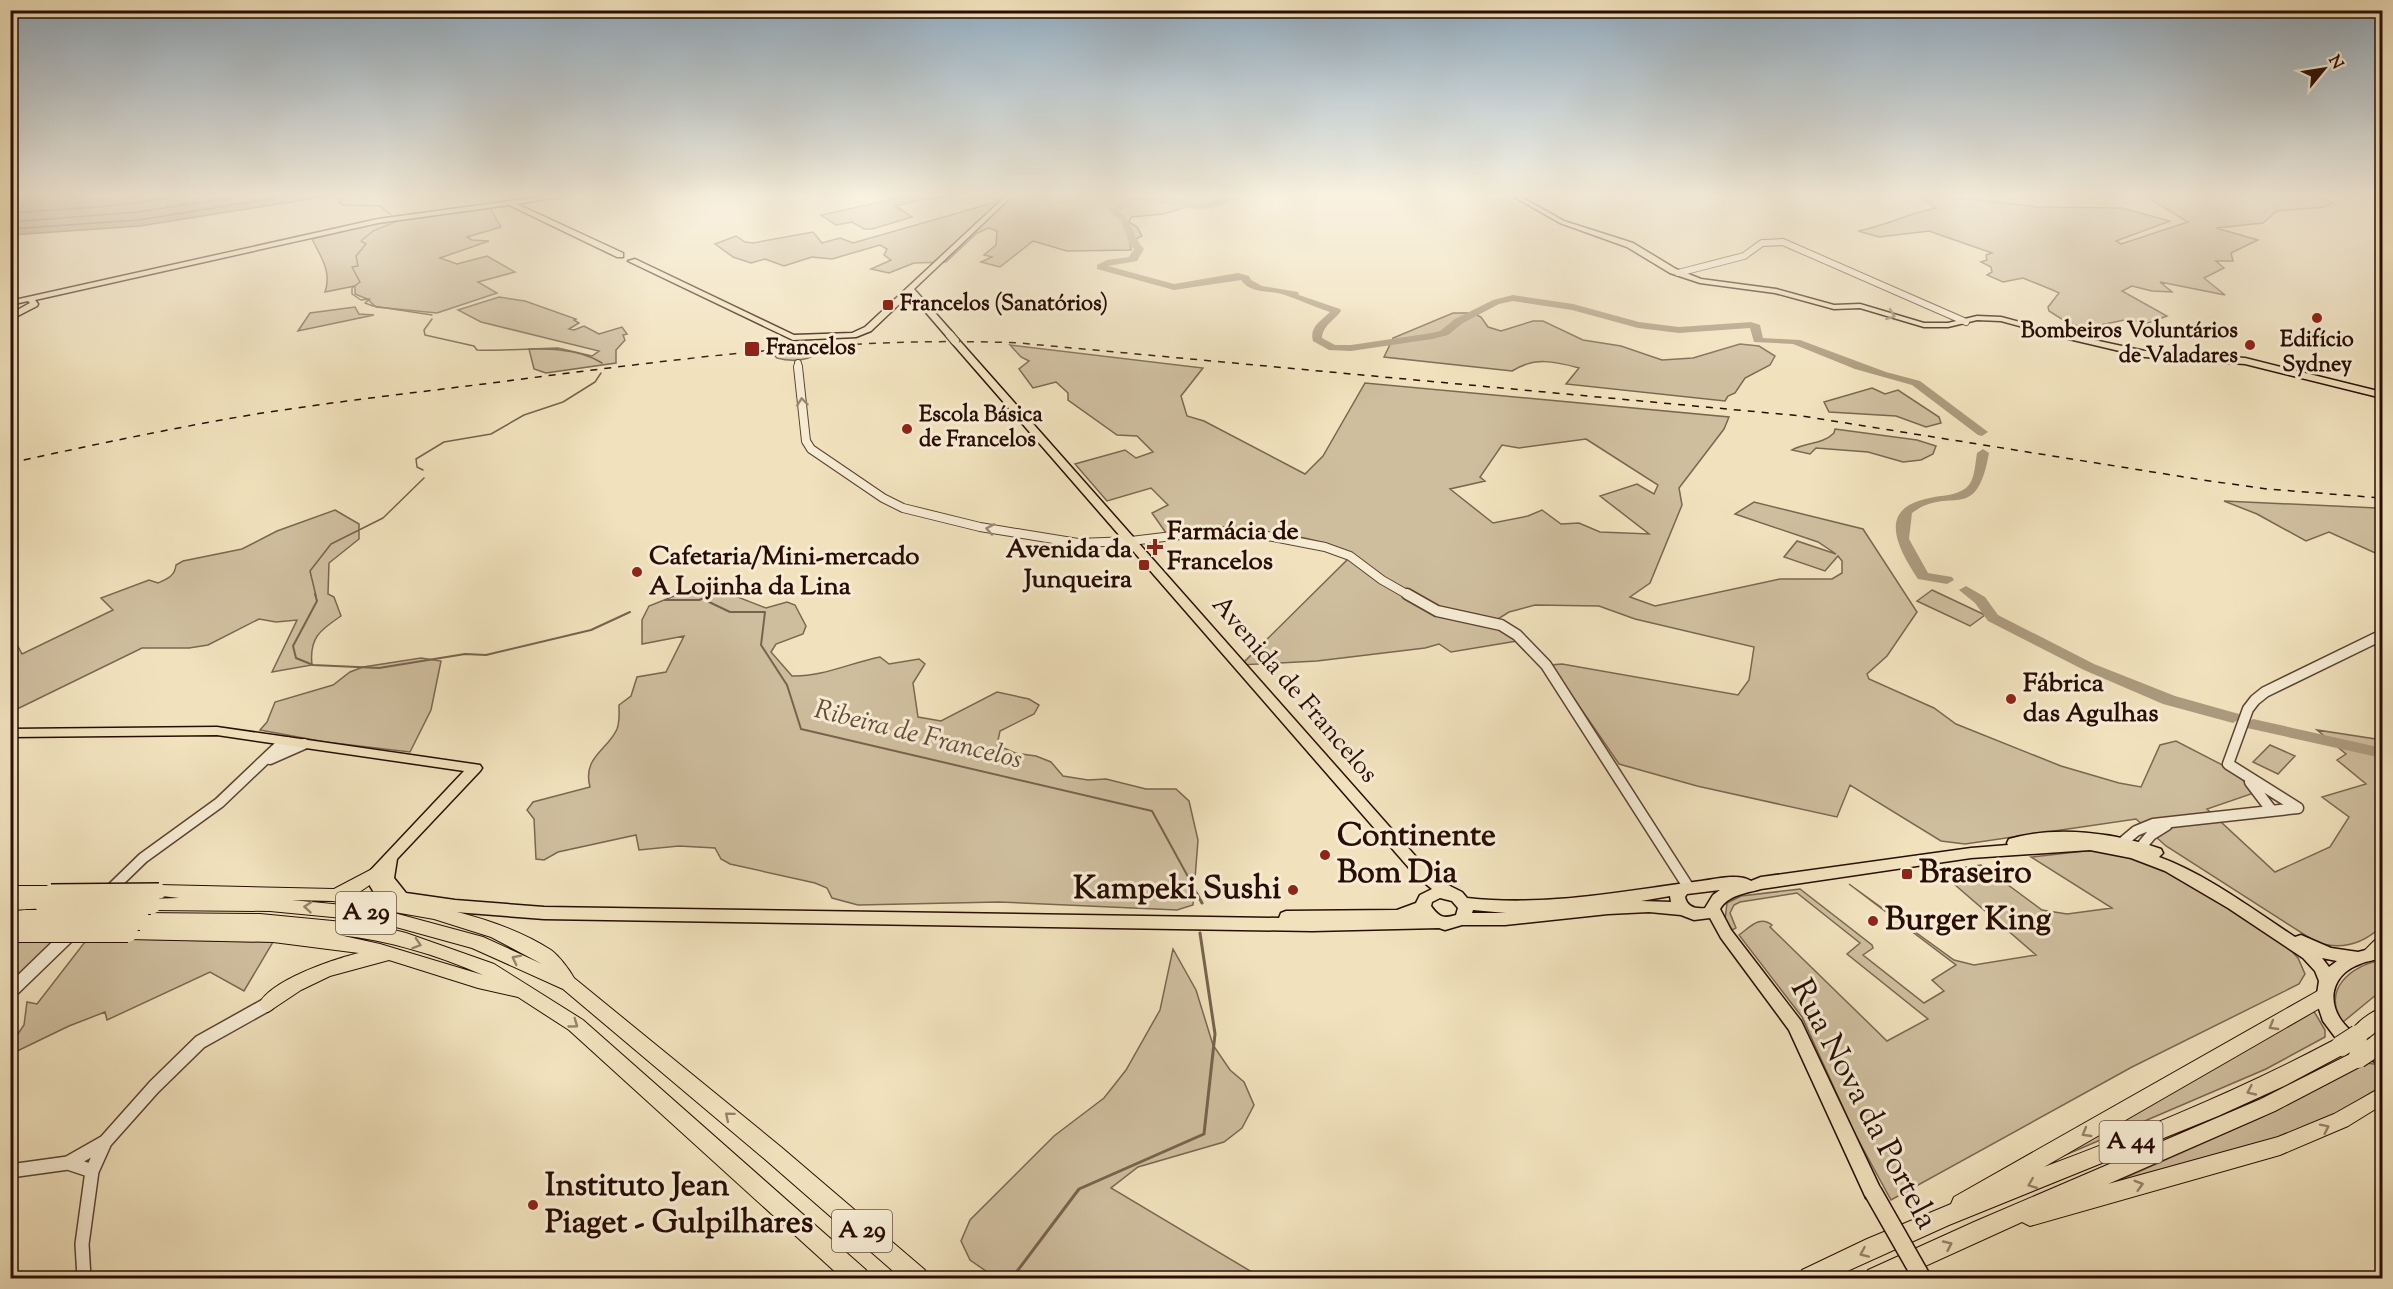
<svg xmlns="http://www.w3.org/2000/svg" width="2393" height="1289" font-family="'Sorts Mill Goudy',serif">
<rect width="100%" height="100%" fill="#f1e2bd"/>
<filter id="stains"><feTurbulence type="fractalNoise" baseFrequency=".00333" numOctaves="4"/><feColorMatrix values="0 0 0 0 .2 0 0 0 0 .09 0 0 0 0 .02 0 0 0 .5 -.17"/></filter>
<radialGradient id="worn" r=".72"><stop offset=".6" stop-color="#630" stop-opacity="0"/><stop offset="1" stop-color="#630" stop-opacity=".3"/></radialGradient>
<!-- green -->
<path fill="#cfbe9e" stroke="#7c6651" stroke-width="1.5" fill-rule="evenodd" d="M912,195H963L919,200L895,206L912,217L872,229H864L852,222L836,225L821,215Z
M980,195H1159L1195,204L1164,214L1131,217L1129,222L1137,227L1142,236L1130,242L1131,250L1067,251L1033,241L1000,267L981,262L992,257L984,255L996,245L997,231L989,228L977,233L946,262L914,263L889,273L871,269L891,260L884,255L887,249L880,245L832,259L812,257L784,266L765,259L751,263L733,257L715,244L736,236L745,242L753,243L813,232L822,243L840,238L853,243L1000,201Z
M1933,195L2039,207L2122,208L2170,221L2116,241L2121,244L2188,222L2143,195H2314L2333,203L2325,207L2277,211L2263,223L2216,228L2258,240L2231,253L2233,261H2216L2224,268L2204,278L2225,295L2160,282L2172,292L2152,291L2132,286L2122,291L2167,316L2145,324L2129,319L2086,328L2068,323L2049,311L2048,307L2059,293L2055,291L2023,278L2003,282L1987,275L1992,272L1991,267L1981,262L1987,260L1986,255L1992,253L1929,231L1879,237L1858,231C1886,226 1908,213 1936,208L1918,197Z
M489,206L501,227L467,237L472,240L489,241L440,258L457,264L487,256L515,272L478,282L497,293L437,313L376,307L367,299L355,294V286L325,292C332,272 321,257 312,239L376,223Z
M499,297L525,301L576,319L574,320L579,323L569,329L574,330L584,326L599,334L622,327L627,334L623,335L625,340L616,350V363L546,373L534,369L529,349L558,348L592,356L599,351L481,322L458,310Z
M355,307L359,314L374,315L298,331L310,313Z
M1453,313H1472L1481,317L1488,327L1501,331L1533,321H1543L1583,340L1621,346L1662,360L1693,358L1740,344L1759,346L1775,356L1770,365L1745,378L1735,393L1728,396L1725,401L1566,384L1579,368C1554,361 1534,357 1512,371L1384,357L1393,338Z
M1010,345L1203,368L1181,396L1187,416L1204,421L1305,474L1323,456L1365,383L1729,417L1724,429L1679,488L1682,505L1650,583L1630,597L1655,606L1780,579H1832L1842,573V561L1838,556L1825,571L1784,557L1797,541L1836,554L1818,542L1735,514L1754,502L1863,529L1917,612L1887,656L1867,674L1869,679L1934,708L1956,724L2061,766L2119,783L2141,787L2160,745L2176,741L2232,770L2253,790L2251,794L2207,809L2275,872L2330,847L2349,817L2322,797L2366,784L2337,760L2346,754L2317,730L2382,740V926C2363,944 2342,951 2316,942L2166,846L2136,819L1965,844L1941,841L1850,785L1837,817L1697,786L1619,764L1551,665L1562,664L1738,695L1749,680L1754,647L1635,619L1599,606L1535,605L1509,612L1493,622L1517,641L1451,652L1439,644L1425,648L1317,661L1241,665L1350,557C1316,527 1210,529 1166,533L1152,513L1168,505L1151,488L1107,501L1075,464L1125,450L1136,458L1153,452L1137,436L1117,435L1068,400V393L1056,382L1033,388L1019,369L1029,361L1021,357ZM1586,439L1658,485L1654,494L1637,484L1600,496L1649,534L1600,532L1579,523L1561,524L1542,510L1528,516L1493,523L1450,489L1485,481L1480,477L1502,445L1519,448Z
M822,347C814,362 791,362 777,358L771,352Z
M1872,388L1885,394L1898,390L1939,417L1941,423L1926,427L1896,416L1829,412L1824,402Z
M1835,429L1917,440L1936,446L1933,454L1921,460L1903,462L1868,452L1816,448L1810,454L1792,450C1806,442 1822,445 1834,433Z
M2224,501L2377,508L2382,510V556L2329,532L2306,541L2257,514Z
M335,510L359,524V539L329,563L328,594L334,597L341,616C320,630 309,638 312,665L272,672L297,620L276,622L259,619L208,645L189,648H142L11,712V633L22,654L113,610L101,598L149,580L158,583C167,579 175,576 176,565L183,561L242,549L277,531Z
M714,580L722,591L766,608L787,602L795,605L806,626L803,634L776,644L771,652L792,676C822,677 850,663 880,657L889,664L919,659L925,664L913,683L918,717L941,721L997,692L1029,699L1039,705L1034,714L1000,731L997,745L1015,753L1036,756L1051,762L1063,776L1088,780L1106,779L1146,789H1176L1189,801L1198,840L1193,905L1177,910L999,902L858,905L832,898L827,888L815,883L730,864L721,859L715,848L679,846L639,850L636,835L558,852L544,860L536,859L534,819L527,810L533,802L590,787C582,757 608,750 617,729C620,721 619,714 619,705L631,696L637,677L666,672L684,636L642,644V620L649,606Z
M1932,590L1985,615L1970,626L1917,601Z
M421,658L441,661L431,710L410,752L325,742L260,730L267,722L275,702L333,685L350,672L363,667Z
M2270,745L2295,756L2278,774L2253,762Z
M2094,850L2125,854L2159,865L2196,885L2285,944L2298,958L2305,974L2299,984L2132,1067L1891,1200L1855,1134L1802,1017L1739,935C1750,927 1760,915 1772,925L1770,927L1887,1041L1928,1019L1847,954L1860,943L1797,893L1740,902L1734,905L1730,913L1736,928L1732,930L1725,920L1727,903L1741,896L1800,889L1872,945L1873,948L1863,955L1924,1003L1944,991L1932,980L1956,965L1849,884L1954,960L1974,965L2036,955L1939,871L1981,865L2042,910L2067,914L2112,908L2031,857Z
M59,937L11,983V938Z
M88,938L273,942L244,991L210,972L107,1020L105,1012L69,1026L11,1054V1044L24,1025L27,1002L37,1004Z
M1173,949L1196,990L1213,1045L1230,1070L1244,1082L1254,1105L1242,1128L1224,1142L1138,1167L1111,1188L1262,1278H996L970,1260L961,1241L970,1220L1054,1136L1104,1098L1126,1070L1160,1010Z
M2382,960V990L2343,1022C2321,990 2351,965 2382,960Z
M2312,1008L2325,1030V1037L2266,1069L2049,1162Z
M2366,1063L2382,1065V1086L2340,1112L2282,1136L2079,1198L2260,1118Z"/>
<!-- water -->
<path fill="#ad9a7e" stroke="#78624d" stroke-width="1.5" d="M10,195H335L140,226L11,235Z"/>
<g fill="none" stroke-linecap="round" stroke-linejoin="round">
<!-- shore -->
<path stroke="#6b5441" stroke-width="1.5" d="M10,213L109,206L192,195
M10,222L138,212L250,195
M10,229L139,220L294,195"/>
<!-- stream-far2 -->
<path stroke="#78624d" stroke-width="1.5" d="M328,195L343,199L339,203L344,205L380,206L391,215
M394,220L395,222L373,231L361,241L366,244L356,256L358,266L352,267L360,282L352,288V294L361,300L370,299L365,303L373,306L432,315
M432,319L424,330L425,335L474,346L477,350C516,352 568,341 602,363
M423,470L417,467L416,459L444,442L491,434L524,415L563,402L595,382L601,373
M316,596L310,571L331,544L383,518L424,478"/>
<!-- stream-far1 -->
<path stroke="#78624d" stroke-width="2" d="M315,594L317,601L293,646L296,658L313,665L379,668L465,654L486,655L591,630L630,612
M665,600H699L710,596L709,602L730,612H765L761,645L787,685L801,729L1152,811L1198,895"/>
<!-- stream -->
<path stroke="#78624d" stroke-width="3" d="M1197,894L1202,903
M1012,1278L1079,1189L1204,1134L1215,1034L1200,933"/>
<!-- river -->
<path fill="#ad9a7e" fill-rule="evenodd" d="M1130,195C1152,195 1174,203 1196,204C1212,204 1223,194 1237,195C1209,221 1168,203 1135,199L1128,207L1118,210C1133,221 1133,238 1144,249L1137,261L1108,266L1174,284L1238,273L1249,276L1251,280L1262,286L1298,292L1299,295L1340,309L1341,311C1334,321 1323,325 1322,338L1335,345H1351L1432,333L1440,331L1455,319L1493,300L1513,295L1573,304L1639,322L1679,327L1751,322L1760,325L1763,338L1800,340L1886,372L1920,381L1988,432L1982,436L1978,435L1912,385L1855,369L1793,344L1754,342L1750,328L1679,333L1638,328L1572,310L1513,301L1499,304L1463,323L1448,335L1432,339L1351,351L1329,350L1313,341C1309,327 1321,321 1330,312C1315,307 1299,300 1285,295C1271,290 1250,294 1241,280L1174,290L1097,269V265L1107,260L1129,257L1134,249L1130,245L1121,221L1107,210L1122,203Z
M1983,449L1989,453C1976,526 1951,484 1912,513L1909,539L1928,573L1952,577L1954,580L1947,584L1918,579C1897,547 1876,508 1930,498C1941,495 1956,496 1966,488C1975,481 1975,464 1977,453Z
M1966,586L1985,597L1998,615L2094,664L2175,696L2239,714L2241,718L2233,723L2163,704L2084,670L1988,621L1975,603L1959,590Z
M2253,719L2382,748V758L2247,728L2245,724Z"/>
<!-- minor-far3 casing -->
<g stroke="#5b4232" stroke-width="8">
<path id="minor-far3" d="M1678,273L1744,256L1762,243L1783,242L1966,322
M798,363L799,368"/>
</g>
<!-- minor-far2 casing -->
<g stroke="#5b4232" stroke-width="10">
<path id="minor-far2" d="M798,367L806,441L811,449L883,498L903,508L980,527L1078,543L1131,541L1214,531L1247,532L1325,547L1350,556L1382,580L1410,596"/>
</g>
<!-- minor-far1 casing -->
<g stroke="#5b4232" stroke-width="13">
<path id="minor-far1" d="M1407,594L1437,611L1501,625L1517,635L1546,665L1689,888
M270,759L304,744
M2250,782L2272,811
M2298,808L2228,764L2248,709L2255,700L2265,692L2382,635
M2124,841L2136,831L2153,824L2298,808
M2141,847L2151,835L2167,825
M108,892L143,858L219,803L279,746L287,742"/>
</g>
<!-- minor casing -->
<g stroke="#5b4232" stroke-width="16">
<path id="minor" d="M10,992L71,933
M68,1163L92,1171
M10,1171L68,1163L105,1142
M84,1278L82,1244L92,1171L105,1142L154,1087L200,1042L268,1004"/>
</g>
<!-- major casing -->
<g stroke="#290d04" stroke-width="3">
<path id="major" d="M554,195H569L517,204L623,253V257H617L509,205L378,223L35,300L38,304L37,306L10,320V314L30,303L28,301L10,305V301L378,219Z
M1007,195H1013L914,289L953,333V337H947L910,294L871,331L856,337L793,340L628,261L635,259L794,335L852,333L865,327Z
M1511,195H1518L1564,221L1633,243L1676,269L1701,279L1776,289L1834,305L1860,304L1924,323H1948L1977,316L2001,317L2057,332L2145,351L2245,358L2382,392V398L2245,364L2145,357L2056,336L2001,321L1977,320L1948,327H1924L1860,308L1834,309L1775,293L1700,283L1670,273L1627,247L1560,223Z
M952,339H958L1426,868L1444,883L1462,892L1467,898C1548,907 1622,891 1701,881C1715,879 1740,873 1751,881L1761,877L1971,848L2008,845L2007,843L2009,839C2056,825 2116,833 2161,849L2163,853L2159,857C2208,875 2252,909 2295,937L2301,935L2331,948L2358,952L2382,946V958C2375,960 2367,961 2360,964C2330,975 2325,1005 2347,1027C2357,1038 2370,1044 2382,1050V1065L2353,1052L2335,1037L2323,1021L2316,1000L2319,981L2315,971L2303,958L2228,908L2165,871L2131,858L2090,850L1971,858L1761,889C1747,893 1728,895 1720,909L1731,930L1801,1021L1882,1192L1880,1198L1873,1201L1866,1198L1789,1030L1721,938L1710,918L1694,920L1681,915L1649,912L1608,914L1505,925H1462L1445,930L1439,928L1312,931L544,919L455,912L378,899L370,886L367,874L464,771L217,735L10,737V729L217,727L480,765L482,768L480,771L397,859L394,878L406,893L455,900L544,907L1279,918L1281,913L1286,911L1397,910L1416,903L1420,895L1432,889L1416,876L952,343ZM1720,890L1713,895L1705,908C1695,909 1687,907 1685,897L1687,894ZM1670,896L1671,902L1641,901ZM1440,898L1452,901L1458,908L1456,915C1443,919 1439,917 1431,906L1432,902ZM1473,910L1506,913H1472ZM2322,958L2337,961L2329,967Z"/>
</g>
<!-- highway casing -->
<g stroke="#290d04" stroke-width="2">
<path id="highway" d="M374,868L380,870L382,874L380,878L358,893C420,903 497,915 551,950C559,956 569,969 574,978L781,1147L925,1270L928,1278H901L767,1161L563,989L472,948L374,921L270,911L151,910L145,909L142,904L145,899L179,898L153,895L151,891L153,887L159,885L334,889ZM292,900L333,901L363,907ZM383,910L434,919L491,937L542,964L483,937Z
M10,886H51L57,888L59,892L57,896L50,898L53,903L50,908L10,910Z
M140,913L260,914L374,925L406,933L494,964L583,1020L866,1270L869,1278H842L569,1030L518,997L478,988L389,960L330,976L301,990L268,1012L262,1009L259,1004C271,980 334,959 359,953L273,942L128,939L122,937L119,932L122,927L136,925L131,920L134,915ZM339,935C388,940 437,955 483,975L380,944Z
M2382,937V954L2371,960L2365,958L2362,953L2376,939Z
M2323,988L2329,990L2332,995L2320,1008L2044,1167C2143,1130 2240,1090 2334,1040L2341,1038L2348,1040L2350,1046L2348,1052L2284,1086L2218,1116L1949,1225L1832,1278H1799L1802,1270L1867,1239L1951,1204L1954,1197Z
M2382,1008V1026C2373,1034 2364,1045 2351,1041L2349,1035C2354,1024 2370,1012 2382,1008Z
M2358,1050L2365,1052L2368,1058L2365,1064L2275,1111L2108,1184L2278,1137L2334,1114L2382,1087V1105L2348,1126L2280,1155L2030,1226L2022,1222L1899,1278H1865L1868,1270L1974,1222L2261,1099Z"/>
</g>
<!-- minor-far3 -->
<use href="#minor-far3" stroke="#f6ecd4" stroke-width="6"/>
<!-- minor-far2 -->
<use href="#minor-far2" stroke="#f6ecd4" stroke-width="8"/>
<!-- minor-far1 -->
<use href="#minor-far1" stroke="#f6ecd4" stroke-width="10"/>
<!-- minor -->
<use href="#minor" stroke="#f6ecd4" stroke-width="13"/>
<!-- major -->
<use href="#major" fill="#f1e2bd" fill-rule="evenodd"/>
<!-- highway -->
<use href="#highway" fill="#f1e2bd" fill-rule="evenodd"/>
<!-- rail -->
<path stroke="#290d04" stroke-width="1.5" stroke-dasharray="7 7" stroke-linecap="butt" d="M10,463C92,445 173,428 256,414C352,399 449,389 545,376C703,356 859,336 1019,343L1802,416L2203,480L2267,489L2382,498"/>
<!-- major-bridge-far1 casing -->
<g stroke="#290d04" stroke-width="10" stroke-linecap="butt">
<path id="major-bridge-far1" d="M950,335L955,341"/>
</g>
<!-- major-bridge casing -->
<g stroke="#290d04" stroke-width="20" stroke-linecap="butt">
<path id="major-bridge" d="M1873,1192L1922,1278"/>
</g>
<!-- highway-bridge-far1 casing -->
<g stroke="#290d04" stroke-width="18" stroke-linecap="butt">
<path id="highway-bridge-far1" d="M51,892L159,891"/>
</g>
<!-- highway-bridge casing -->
<g stroke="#290d04" stroke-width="22" stroke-linecap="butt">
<path id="highway-bridge" d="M44,903L151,904
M26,920H140
M17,932H128
M2341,1046L2358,1035
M2358,1058L2376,1046"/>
</g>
<!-- major-bridge-far1 -->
<use href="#major-bridge-far1" stroke="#f1e2bd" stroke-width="8"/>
<!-- major-bridge -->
<use href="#major-bridge" stroke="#f1e2bd" stroke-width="17"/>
<!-- highway-bridge-far1 -->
<use href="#highway-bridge-far1" stroke="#f1e2bd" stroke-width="15"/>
<!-- highway-bridge -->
<use href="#highway-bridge" stroke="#f1e2bd" stroke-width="20"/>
</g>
<!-- one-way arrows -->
<defs><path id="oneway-chevron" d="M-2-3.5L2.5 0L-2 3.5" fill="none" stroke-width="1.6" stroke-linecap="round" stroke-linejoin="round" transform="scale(1.5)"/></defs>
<g stroke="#97826a">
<use href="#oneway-chevron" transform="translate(1891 315) rotate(20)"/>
<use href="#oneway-chevron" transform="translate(308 907) rotate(-175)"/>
<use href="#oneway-chevron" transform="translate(417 944) rotate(18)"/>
<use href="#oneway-chevron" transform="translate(516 959) rotate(-153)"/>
<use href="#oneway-chevron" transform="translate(574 1024) rotate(36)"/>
<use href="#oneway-chevron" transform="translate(2273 1026) rotate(150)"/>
<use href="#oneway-chevron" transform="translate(2251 1091) rotate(155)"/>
<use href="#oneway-chevron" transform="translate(729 1116) rotate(-140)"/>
<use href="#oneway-chevron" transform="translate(2325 1128) rotate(-26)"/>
<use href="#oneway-chevron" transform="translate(2086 1133) rotate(150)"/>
<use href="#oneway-chevron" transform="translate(2032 1184) rotate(158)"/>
<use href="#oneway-chevron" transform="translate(2139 1185) rotate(-16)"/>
<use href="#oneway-chevron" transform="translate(1948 1245) rotate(-25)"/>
<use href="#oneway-chevron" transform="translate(1864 1253) rotate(156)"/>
</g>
<g stroke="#9a8876">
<use href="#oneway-chevron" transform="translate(802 402) rotate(-96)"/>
<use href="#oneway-chevron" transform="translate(990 529) rotate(-170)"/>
</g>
<!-- sky -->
<linearGradient id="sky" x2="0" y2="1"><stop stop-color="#90aabe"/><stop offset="0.52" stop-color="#f9f2e1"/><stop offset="1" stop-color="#f9f2e1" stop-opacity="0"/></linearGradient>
<rect width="2393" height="375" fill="url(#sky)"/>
<!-- markers -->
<g fill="#8f2418" stroke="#f6ecd4" stroke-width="2">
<rect x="882" y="299" width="12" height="12" rx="3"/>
<circle cx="2317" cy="318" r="6"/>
<circle cx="2250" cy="345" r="6"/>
<rect x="744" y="341" width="16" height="16" rx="3"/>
<circle cx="907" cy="429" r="6"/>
<path d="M1152 538h6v6h6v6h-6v6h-6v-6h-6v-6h6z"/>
<rect x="1138" y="559" width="12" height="12" rx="3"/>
<circle cx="637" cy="572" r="6"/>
<circle cx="2011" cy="699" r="6"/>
<circle cx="1325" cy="855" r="6"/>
<rect x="1901" y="868" width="12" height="12" rx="3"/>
<circle cx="1293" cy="890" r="6"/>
<circle cx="1873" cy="921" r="6"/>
<circle cx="533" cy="1205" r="6"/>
</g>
<g text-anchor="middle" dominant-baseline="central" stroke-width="6" stroke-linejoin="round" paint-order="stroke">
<!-- far-poi labels -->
<g font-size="22" font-weight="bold" fill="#290d04" stroke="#f6ecd4" text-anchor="start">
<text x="900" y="305">Francelos (Sanatórios)</text>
<text x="2238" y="332" text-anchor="end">Bombeiros Voluntários<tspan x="2238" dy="25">de Valadares</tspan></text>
<text x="2317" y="341" text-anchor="middle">Edifício<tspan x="2317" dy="25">Sydney</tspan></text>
<text x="766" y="349">Francelos</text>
<text x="919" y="416">Escola Básica<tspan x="919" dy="25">de Francelos</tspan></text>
</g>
<!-- shield labels -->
<g fill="#f6ecd4" stroke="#665042" stroke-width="1.5">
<rect x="336" y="892" width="60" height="42" rx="4.5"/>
<rect x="2099.5" y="1121" width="63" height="42" rx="4.5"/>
<rect x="832" y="1210" width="60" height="42" rx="4.5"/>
</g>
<g font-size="24" font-weight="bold" fill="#290d04">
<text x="366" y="913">A 29</text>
<text x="2131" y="1142">A 44</text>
<text x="862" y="1231">A 29</text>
</g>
<!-- poi labels -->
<g font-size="26" font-weight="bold" fill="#290d04" stroke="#f6ecd4" text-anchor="start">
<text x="1167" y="532">Farmácia de<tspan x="1167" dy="30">Francelos</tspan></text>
<text x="1132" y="550" text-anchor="end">Avenida da<tspan x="1132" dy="30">Junqueira</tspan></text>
<text x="649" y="557">Cafetaria/Mini-mercado<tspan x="649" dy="30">A Lojinha da Lina</tspan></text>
<text x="2023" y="684">Fábrica<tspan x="2023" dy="30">das Agulhas</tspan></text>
</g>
<!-- street labels -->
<g font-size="26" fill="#290d04" stroke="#f6ecd4">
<text transform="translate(1294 690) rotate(49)">Avenida de Francelos</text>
</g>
<!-- water labels -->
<g font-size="27" font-style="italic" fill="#644c3b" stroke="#f6ecd4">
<text transform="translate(918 736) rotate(14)">Ribeira de Francelos</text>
</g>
<!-- near-poi labels -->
<g font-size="32" font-weight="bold" fill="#290d04" stroke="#f6ecd4" text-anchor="start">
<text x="1337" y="837">Continente<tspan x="1337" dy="37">Bom Dia</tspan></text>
<text x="1919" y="874">Braseiro</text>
<text x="1281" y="890" text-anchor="end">Kampeki Sushi</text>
<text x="1885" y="921">Burger King</text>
<text x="545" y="1187">Instituto Jean<tspan x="545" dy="37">Piaget - Gulpilhares</tspan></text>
</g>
<!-- near-street labels -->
<g font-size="32" fill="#290d04" stroke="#f6ecd4">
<text transform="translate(1863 1105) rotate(62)">Rua Nova da Portela</text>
</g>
</g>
<!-- margin -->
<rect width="2393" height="1289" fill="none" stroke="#f1e2bd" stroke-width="36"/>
<rect x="12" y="12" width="2369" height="1265" fill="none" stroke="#290d04" stroke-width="3"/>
<rect x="18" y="18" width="2357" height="1253" fill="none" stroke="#290d04" stroke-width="1.5"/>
<!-- north arrow -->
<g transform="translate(2324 69) rotate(60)" stroke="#f6ecd4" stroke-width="4.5" paint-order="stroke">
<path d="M0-4.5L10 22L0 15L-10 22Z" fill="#290d04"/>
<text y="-9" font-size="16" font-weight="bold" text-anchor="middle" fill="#290d04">N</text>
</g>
<rect width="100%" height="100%" filter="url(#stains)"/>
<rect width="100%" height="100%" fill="url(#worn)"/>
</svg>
